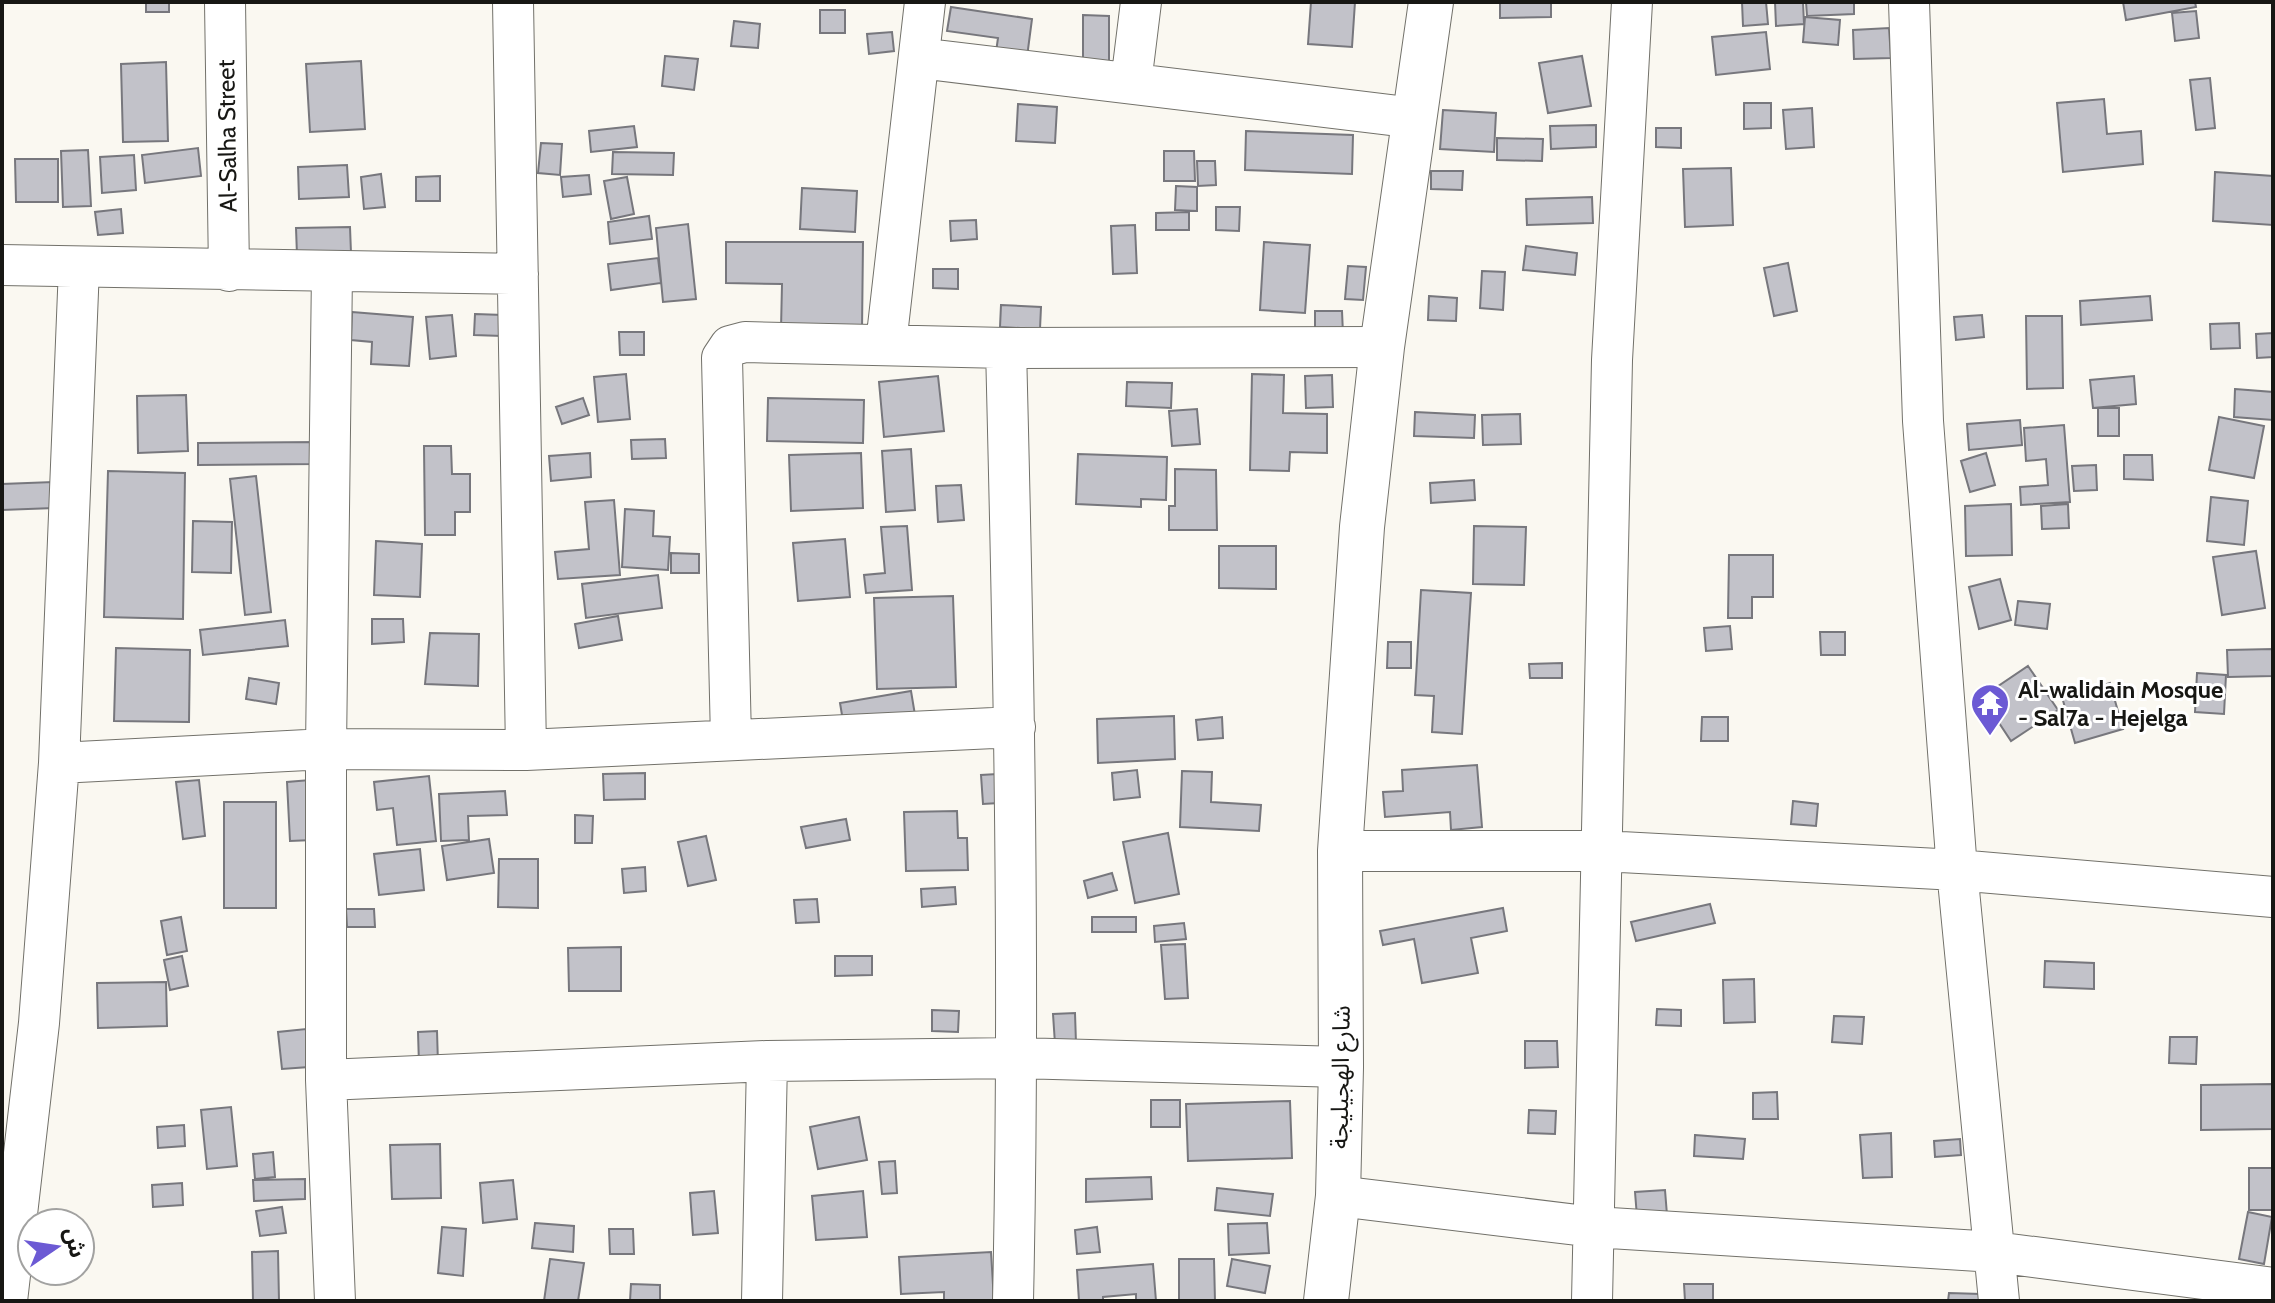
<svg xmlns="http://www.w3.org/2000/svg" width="2275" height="1303" font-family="Cabin,'Noto Sans Arabic',sans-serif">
<rect width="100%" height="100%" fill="#faf8f1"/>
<!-- building -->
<path fill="#c2c2c9" stroke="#77777d" stroke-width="2" d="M146,2H169V12H146Z
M1311,2H1355L1352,47L1308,44Z
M1500,2H1551V17L1500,18Z
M1742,2H1766L1768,24L1743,26Z
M1775,2H1803L1804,24L1776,26Z
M1806,2H1854V14L1807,16Z
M2123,2H2195L2196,7L2126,20Z
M951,7L1032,19L1027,57L996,52L998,38L947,31Z
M820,10H845V33H820Z
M2196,11L2199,38L2175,41L2172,13Z
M1083,15L1109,16V63H1083Z
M1805,17L1840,20L1838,45L1803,42Z
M734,21L760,24L758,48L731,46Z
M1889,28L1891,58L1854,59L1853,30Z
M892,32L894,51L869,54L867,34Z
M1766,32L1770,69L1716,75L1712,37Z
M665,56L698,59L694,90L662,86Z
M1582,56L1591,106L1548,113L1539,63Z
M361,61L365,129L310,132L306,64Z
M166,62L168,141L123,142L121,64Z
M2210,78L2215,128L2196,130L2190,80Z
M2104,99L2107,134L2141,131L2143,164L2063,172L2057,103Z
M1744,103H1771V128L1744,129Z
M1018,104L1057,107L1055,143L1016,141Z
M1812,108L1814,147L1786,149L1783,110Z
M1443,110L1496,113L1494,152L1440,149Z
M1596,125V147L1551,149L1550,126Z
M634,126L637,147L591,152L589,131Z
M1656,128H1681V148L1656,147Z
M1246,131L1353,135L1352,174L1245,170Z
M1497,138L1543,139L1542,161L1497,160Z
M541,143L562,144L560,175L538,173Z
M198,148L201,176L145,183L142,155Z
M88,150L91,206L63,207L61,151Z
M1164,151H1194L1195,181H1164Z
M613,152L674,153L673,175L612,174Z
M134,155L136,190L102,193L100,157Z
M15,159H58V202H16Z
M1197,161H1215L1216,185L1198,186Z
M347,165L349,197L299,199L298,167Z
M1731,168L1733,225L1685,227L1683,169Z
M1431,171H1463L1462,190L1431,189Z
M2215,172L2273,176V225L2213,221Z
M381,174L385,207L364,209L361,177Z
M589,175L591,194L563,197L561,177Z
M440,176V201H416V177Z
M627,177L634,214L611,219L604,181Z
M1176,186L1197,187V211L1175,210Z
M802,188L857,191L855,232L800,229Z
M1592,197L1593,223L1527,225L1526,199Z
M1216,207H1240L1239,231L1216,230Z
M121,209L123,233L98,235L95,212Z
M1189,212V230H1156V213Z
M649,216L652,239L610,244L608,222Z
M976,220L977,239L951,241L950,221Z
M688,224L696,299L663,302L656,228Z
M1135,225L1137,273L1113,274L1111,226Z
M350,227L351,253L297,255L296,228Z
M726,242H863L862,330L781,329L782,284L726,283Z
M1264,242L1310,245L1305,313L1260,310Z
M1526,246L1577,253L1575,275L1523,270Z
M658,258L661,283L611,290L608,264Z
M1788,263L1797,311L1774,316L1764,268Z
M1348,266L1366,267L1363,300L1345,299Z
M933,269H958V289L933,288Z
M1482,271L1505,272L1503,310L1480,308Z
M1429,296L1457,298L1456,321L1428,320Z
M2150,296L2152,320L2081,325L2080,301Z
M1001,305L1041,307L1040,329L1000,327Z
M1315,311H1342L1343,334H1315Z
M352,312L413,317L409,366L371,364L372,342L351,340Z
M475,314L503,315L502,336L474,335Z
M452,315L456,356L430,359L426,317Z
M1982,315L1984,337L1956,340L1954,317Z
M2026,316H2062L2063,388L2027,389Z
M2239,323L2240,348L2211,349L2210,324Z
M619,332H644V355H620Z
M2273,333V357L2257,358L2256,334Z
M626,374L630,419L598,422L594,377Z
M1252,374L1284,375L1283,413L1327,414V453L1290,452L1289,471L1250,470Z
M1332,375L1333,407L1306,408L1305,376Z
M938,376L944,431L884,437L879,382Z
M2134,376L2136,404L2093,408L2090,380Z
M1127,382L1172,383L1171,408L1126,406Z
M2235,389L2273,392V420L2234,417Z
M186,395L188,451L138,453L137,396Z
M583,398L589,415L562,424L556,407Z
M768,398L864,400L863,443L767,441Z
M2098,408H2119V436H2098Z
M1197,409L1200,444L1172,446L1169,411Z
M1415,412L1475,415L1474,438L1414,436Z
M1520,414L1521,444L1483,445L1482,415Z
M2219,417L2264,426L2254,478L2209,470Z
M2020,420L2022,445L1969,450L1967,424Z
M2064,425L2070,502L2021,505L2020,487L2048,485L2046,459L2026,461L2024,428Z
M665,439L666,458L632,459L631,440Z
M319,442L318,464L198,465V443Z
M424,446H451L452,474H470V512H455V535H425Z
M911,449L915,510L886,512L882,451Z
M590,453L591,477L551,481L549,456Z
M861,453L863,508L791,511L789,455Z
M1986,453L1995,485L1970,492L1961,461Z
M1078,454L1167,457L1166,500L1141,499V507L1076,504Z
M2124,455H2152L2153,480L2124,479Z
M2096,465L2097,490L2074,491L2072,466Z
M1175,469L1216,470L1217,530H1169V506H1175Z
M108,471L185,473L183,619L104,617Z
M256,476L271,612L245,615L230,479Z
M1474,480L1475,500L1431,503L1430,483Z
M53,482L54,508L2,510V484Z
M961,485L964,520L938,522L936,486Z
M2211,497L2248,501L2244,545L2207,541Z
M614,500L620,575L558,579L555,552L589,549L585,502Z
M2011,504L2012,555L1966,556L1965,506Z
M2068,504L2069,528L2042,529L2041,506Z
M625,509L654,511L653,536L670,537L668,570L622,567Z
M193,521L232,522L231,573L192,572Z
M907,526L912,590L866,593L864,575L885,573L881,527Z
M1474,526L1526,527L1524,585L1473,584Z
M845,539L850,597L798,601L793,543Z
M376,541L422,544L420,597L374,595Z
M1219,546H1276V589L1219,588Z
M2256,551L2265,608L2222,615L2213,557Z
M671,553L699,554V573H671Z
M1729,555H1773V597H1752V618H1728Z
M658,575L662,608L586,618L582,584Z
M2000,579L2011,620L1979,629L1969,587Z
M1421,590L1471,593L1462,734L1432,732L1434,696L1415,695Z
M953,596L956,687L877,689L874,598Z
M2018,601L2050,604L2047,629L2015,625Z
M618,616L622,640L579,648L575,624Z
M372,619H403L404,642L372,644Z
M285,620L288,646L203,655L200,630Z
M1730,626L1732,649L1706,651L1704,628Z
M1820,632H1845V655H1821Z
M430,633L479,634L478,686L425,684Z
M1388,642H1411V668H1387Z
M116,648L190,650L189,722L114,721Z
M2273,649V676L2228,677L2227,650Z
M1562,663V678H1530L1529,664Z
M2028,666L2058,710L2011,741L1982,697Z
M2197,673L2226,675L2224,714L2195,712Z
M249,678L279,683L276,704L246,699Z
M2110,683L2123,729L2075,743L2062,697Z
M911,691L915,715L844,727L840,703Z
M1174,716L1175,759L1098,763L1097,719Z
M1222,717L1223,738L1198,740L1196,720Z
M1702,717H1728V741H1701Z
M1477,765L1482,827L1451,830L1450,812L1385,817L1383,792L1403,791L1402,770Z
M1137,770L1140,797L1114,800L1112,773Z
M1182,771L1212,772L1211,802L1261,805L1259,831L1180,827Z
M645,773V799L604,800L603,774Z
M997,774L999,803L983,804L981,775Z
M429,776L436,841L397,845L393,808L377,810L374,782Z
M199,780L205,836L183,839L176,782Z
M310,780L313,840L290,841L287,782Z
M505,791L507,815L468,816L469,840L441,841L439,794Z
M1793,801L1818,804L1816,826L1791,824Z
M224,802H276V908H224Z
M957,811L958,838H967L968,870L906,871L904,812Z
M575,815L593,816L592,843H575Z
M846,819L850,840L806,848L801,827Z
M1168,833L1179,894L1135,903L1123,842Z
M706,836L716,880L688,886L678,842Z
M489,839L494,873L447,880L442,846Z
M420,849L424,890L379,895L374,854Z
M499,859H538V908L498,907Z
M645,867L646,891L624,893L622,869Z
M1112,873L1117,890L1088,898L1084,881Z
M955,887L956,904L922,907L921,889Z
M817,899L819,922L796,923L794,900Z
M1710,904L1715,923L1636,941L1631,922Z
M1503,908L1507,931L1471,938L1478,973L1422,983L1414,939L1383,945L1380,931Z
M346,909H374L375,927H347Z
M181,917L187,951L167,955L161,921Z
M1092,917H1136V932H1092Z
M1184,923L1186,939L1155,942L1154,926Z
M1185,944L1188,998L1165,999L1161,945Z
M621,947V991H569L568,948Z
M182,956L188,986L170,990L164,960Z
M835,956H872V975L835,976Z
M2045,961L2094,963V989L2044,987Z
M1754,979L1755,1022L1724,1023L1723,980Z
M166,982L167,1026L98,1028L97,983Z
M1657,1009L1681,1010V1026L1656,1025Z
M932,1010L959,1011L958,1032L932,1031Z
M1075,1013L1076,1043L1055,1044L1053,1014Z
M1834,1016L1864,1017L1862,1044L1832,1042Z
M306,1029L309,1067L282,1069L278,1032Z
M437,1031L438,1064L419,1065L418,1032Z
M2170,1037H2197L2196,1064L2169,1063Z
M1525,1041H1557L1558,1067L1525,1068Z
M2273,1084V1129L2201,1130V1085Z
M1777,1092L1778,1119H1753V1093Z
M1151,1100H1180V1127H1151Z
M1290,1101L1292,1158L1188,1161L1186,1104Z
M231,1107L237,1166L207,1169L201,1110Z
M1529,1110L1556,1111L1555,1134L1528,1133Z
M859,1117L867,1160L818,1169L810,1127Z
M184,1125L185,1146L158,1148L157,1127Z
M1891,1133L1892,1177L1863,1178L1860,1135Z
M1695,1135L1745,1139L1743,1159L1694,1156Z
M1960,1139L1961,1155L1935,1157L1934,1141Z
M440,1144L441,1198L392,1199L390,1145Z
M273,1152L275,1177L255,1179L253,1154Z
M895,1161L897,1193L882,1194L879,1162Z
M2249,1168H2273V1210H2249Z
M1151,1177L1152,1199L1086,1202V1179Z
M305,1179V1199L254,1201L253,1180Z
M513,1180L517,1219L483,1223L480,1183Z
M182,1183L183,1205L153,1207L152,1185Z
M1217,1188L1273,1194L1270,1216L1215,1210Z
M1665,1190L1667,1215L1637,1217L1635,1192Z
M714,1191L718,1233L693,1235L690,1193Z
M863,1191L867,1237L816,1240L812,1196Z
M282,1207L286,1233L260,1236L256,1211Z
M2248,1212L2272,1217L2264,1264L2239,1259Z
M535,1223L574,1226L573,1252L532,1248Z
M1267,1223L1269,1253L1229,1255L1228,1224Z
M442,1227L466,1229L463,1276L438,1273Z
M1097,1227L1100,1252L1077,1254L1075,1230Z
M609,1229H633L634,1254H610Z
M278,1251L279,1301H253L252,1252Z
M991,1252L994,1301H944V1292L901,1294L899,1257Z
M550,1259L584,1263L578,1301H544Z
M1179,1259H1214L1215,1301H1179Z
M1232,1259L1270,1266L1265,1293L1227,1286Z
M1153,1264L1156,1301H1136V1294L1103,1297V1301H1079L1077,1270Z
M631,1284L660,1285V1301H630Z
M1684,1284H1713V1301H1685Z
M1949,1293L1981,1294V1301H1948Z"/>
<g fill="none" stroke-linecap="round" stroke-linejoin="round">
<!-- minor casing -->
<g stroke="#72716a" stroke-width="42">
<path id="minor" d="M225,2L229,271
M513,2L526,750
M1909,2L1923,421L1957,870L1999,1301
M919,58L1415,118
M1131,83L1141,2
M2,265L518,274
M332,271L326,749V1080L335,1301
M886,344L925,2
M1006,348C1014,666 1020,983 1013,1301
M731,739L722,358L730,346L745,342L1006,348L1382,347
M59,763L326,749L526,750L1015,727
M1340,851H1602L1957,870L2273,897
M326,1080L767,1061L1017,1058L1341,1067
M1338,1196L1594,1227L1995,1252L2273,1288
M7,1301L39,1023L59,763L79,267
M762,1301L767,1061
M1592,1301L1612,360L1632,2"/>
</g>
<!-- tertiary casing -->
<g stroke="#72716a" stroke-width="46">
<path id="tertiary" d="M1326,1301L1338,1196L1341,1067L1340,851L1362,527L1382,347L1431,2"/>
</g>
<!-- minor -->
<use href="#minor" stroke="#fff" stroke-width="40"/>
<!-- tertiary -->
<use href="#tertiary" stroke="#fff" stroke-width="44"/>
</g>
<!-- icons -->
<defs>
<g id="temple-pin" transform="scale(2)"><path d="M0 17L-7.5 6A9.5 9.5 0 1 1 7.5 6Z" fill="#6c5ad4" stroke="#fff"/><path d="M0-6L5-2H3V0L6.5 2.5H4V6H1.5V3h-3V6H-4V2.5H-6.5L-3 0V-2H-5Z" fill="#fff"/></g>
</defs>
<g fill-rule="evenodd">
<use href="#temple-pin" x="1990" y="703"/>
</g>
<g text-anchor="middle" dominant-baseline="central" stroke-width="6" stroke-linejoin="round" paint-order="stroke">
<!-- street labels -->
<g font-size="24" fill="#171714" stroke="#fff">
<text transform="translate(227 136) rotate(-91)">Al-Salha Street</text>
<text transform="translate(1340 1077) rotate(-89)">شارع الهجيليجة</text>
</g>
<!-- poi labels -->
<g font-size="24" font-weight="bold" fill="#171714" stroke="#fff" text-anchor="start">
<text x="2018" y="689">Al-walidain Mosque<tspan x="2018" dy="28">- Sal7a - Hejelga</tspan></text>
</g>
</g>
<!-- border -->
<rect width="2275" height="1303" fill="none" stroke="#171714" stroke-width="8"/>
<!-- north arrow -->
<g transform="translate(56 1247) rotate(77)"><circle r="38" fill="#ffffff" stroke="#a2a2a1" stroke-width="2"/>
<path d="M0-6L14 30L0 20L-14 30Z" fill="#6c5ad4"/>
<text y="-12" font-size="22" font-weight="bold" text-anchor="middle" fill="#171714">ش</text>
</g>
</svg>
